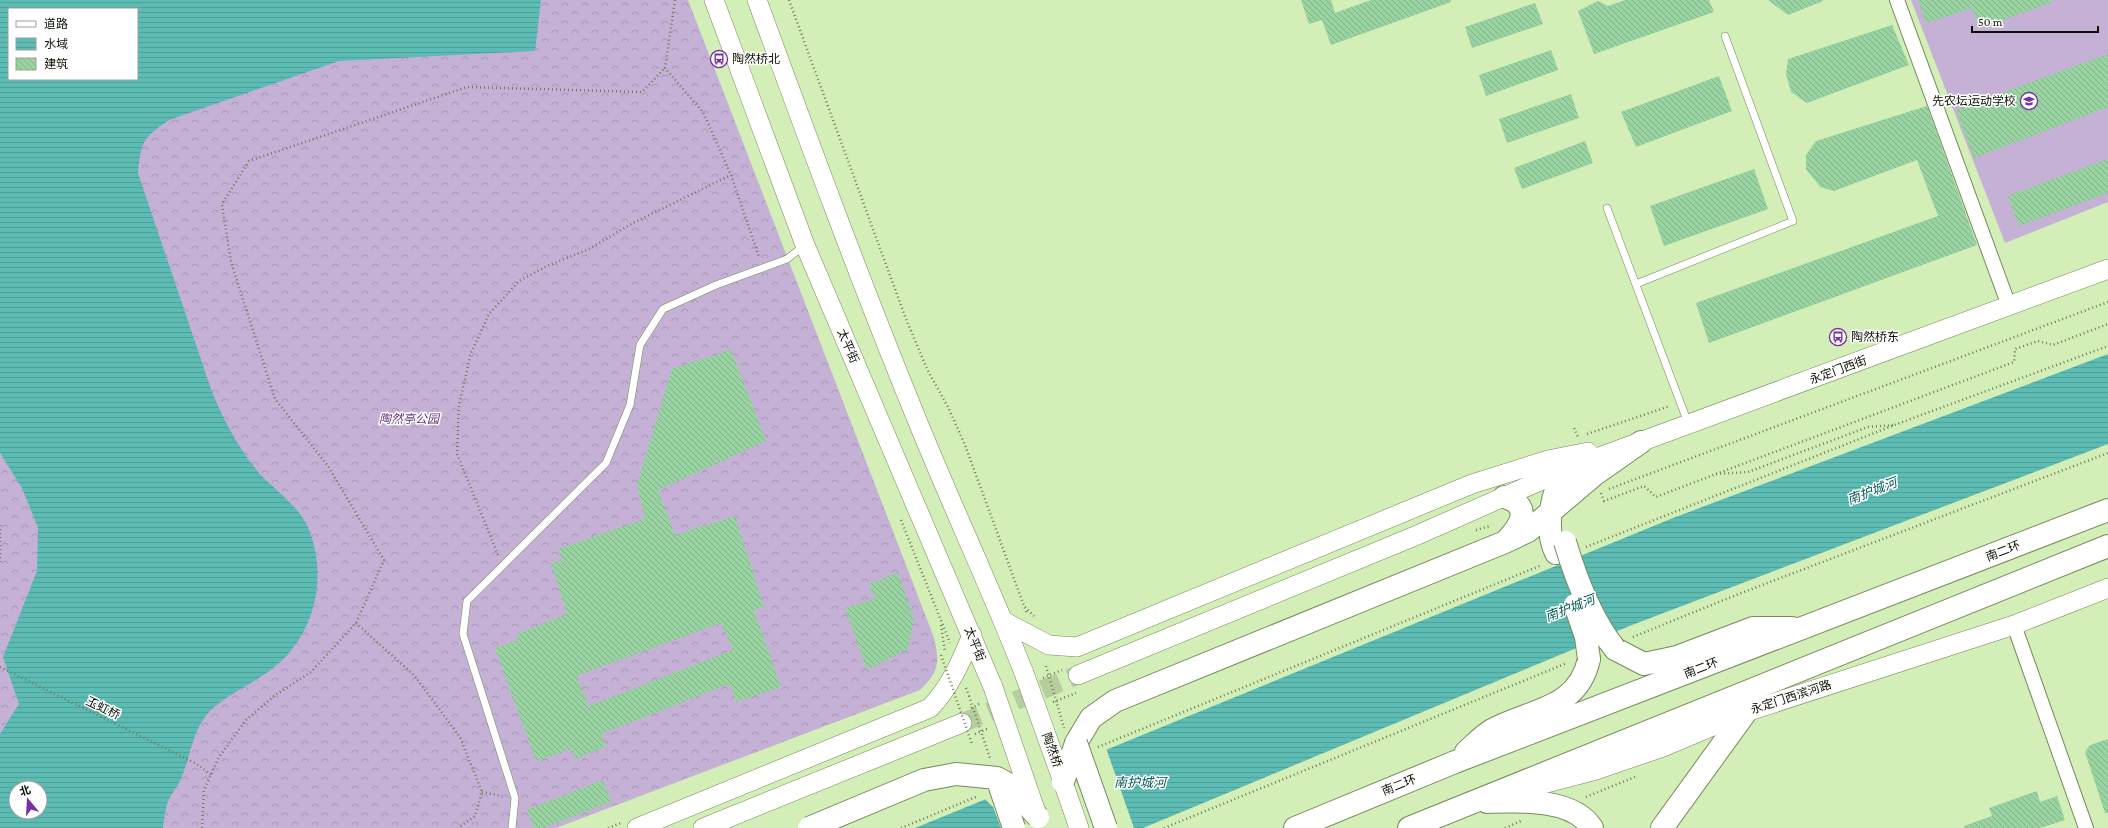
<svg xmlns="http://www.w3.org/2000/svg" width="2108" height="828" font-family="'Crimson Pro','Noto Sans SC',serif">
<defs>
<pattern id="forest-crowns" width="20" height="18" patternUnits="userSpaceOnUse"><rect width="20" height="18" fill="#c5b1d6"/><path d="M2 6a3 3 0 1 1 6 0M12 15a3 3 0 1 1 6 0" fill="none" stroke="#a897b6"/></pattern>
<pattern id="water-rules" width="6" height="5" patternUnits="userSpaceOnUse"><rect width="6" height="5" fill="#5cbcb4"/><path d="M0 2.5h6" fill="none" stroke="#4fa199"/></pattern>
<pattern id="building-back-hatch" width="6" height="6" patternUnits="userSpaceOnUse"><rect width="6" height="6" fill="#98d3a1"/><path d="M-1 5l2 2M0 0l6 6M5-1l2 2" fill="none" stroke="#82b489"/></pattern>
</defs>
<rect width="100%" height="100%" fill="#d4eeb8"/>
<!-- forest -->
<path fill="url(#forest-crowns)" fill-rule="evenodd" d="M0,0H688L933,635C940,661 940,671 920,690L556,828H0ZM9,9H137V79H9ZM16,788H40V812H16Z"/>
<!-- pitch -->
<path fill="#c5b1d6" d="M1911,0H2108V202L2005,243Z"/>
<!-- water -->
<path fill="url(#water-rules)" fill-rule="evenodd" d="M0,0H541L535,51L339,61L169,120C143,138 141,141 138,173L212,392C224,421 239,449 259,473C277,493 303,508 311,535C326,579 315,631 279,663C259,681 232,691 212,709C191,729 191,759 179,783C175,790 169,797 167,804C165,812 164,820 163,828H0V734L19,704L3,657L37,571L38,528L22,488L0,453ZM9,9H137V79H9ZM16,788H40V812H16Z
M2108,354V444L1632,625L1143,828H915L1673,518Z"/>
<!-- pier -->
<path fill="#d4eeb8" d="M1106,748L1134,828H1001L993,807L984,798Z"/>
<!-- building -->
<path fill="url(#building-back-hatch)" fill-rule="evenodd" d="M1301,0H1331L1335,13L1371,0H1451V2L1331,45L1322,20L1309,24Z
M1625,0H1709L1714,12L1594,54L1578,11L1598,1L1608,6Z
M1768,0H1823V1L1788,15Z
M1918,0H2052L2053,2L1979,28L1972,8L1926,23Z
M1535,3L1543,24L1472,48L1465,27Z
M1892,25L1909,65L1807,103L1791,92L1786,74L1788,59Z
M1551,50L1558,70L1486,96L1479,75Z
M2108,54V107L1974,158L1956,110Z
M1719,76L1732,111L1636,147L1621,112Z
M1571,94L1579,118L1507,143L1499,119Z
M1927,106L1977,245L1709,343L1696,303L1938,216L1917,160L1834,191L1820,187L1806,169V155L1816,141Z
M1585,141L1593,163L1522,189L1514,168Z
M2108,159V193L2019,226L2008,196Z
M1754,169L1768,209L1664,246L1650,206Z
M731,350L766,441L658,490L675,535L735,516L764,607L754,610L781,687L737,702L729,684L601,734L606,746L576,759L572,749L536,761L495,648L518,640L517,634L567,614L551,563L563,561L558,549L645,519L637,485L672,369ZM721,623L733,650L589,706L576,676Z
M898,573L914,619L908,649L867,670L845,608L875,599L869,584Z
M2108,739V813H2105L2085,752L2090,745Z
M603,780L611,802L543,828H534L527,810Z
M2037,791L2040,802L2057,796L2065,820L2040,828H1964V826L1992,816L1989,808Z"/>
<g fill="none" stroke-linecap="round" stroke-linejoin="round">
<!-- secondary-tunnel -->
<path stroke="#b6cd9d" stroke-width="19" stroke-dasharray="19 10" stroke-linecap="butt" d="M962,723L1078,675"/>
<!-- lane casing -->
<g stroke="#748b59" stroke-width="8">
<path id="lane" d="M1607,208L1688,423
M1636,284L1793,221L1725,36
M512,828L515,798L463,634L467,601L606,463L630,405L640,345L663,309L716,285L787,259L805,245"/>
</g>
<!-- street casing -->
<g stroke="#748b59" stroke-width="16">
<path id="street" d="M1897,0L2009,306
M2014,625L2086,828"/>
</g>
<!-- secondary casing -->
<g stroke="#748b59" stroke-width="20">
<path id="secondary" d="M714,0L805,245L993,687
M757,0C808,139 859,278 915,415C950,502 990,586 1024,673
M1003,621L1049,645L1077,647L1472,484L1548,460L1588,452
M1078,675L1415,536L1567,469L2108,269
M1063,782L1079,828
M1535,786L1596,770L1663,747L1746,712L2014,625L2108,588
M637,828L930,708C950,687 961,662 972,635
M703,828L962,723"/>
</g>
<!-- highway casing -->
<g stroke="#748b59" stroke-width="24">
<path id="highway" d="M1504,497C1532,505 1522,524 1507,540
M1556,553C1544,528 1551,491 1567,469
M1615,649L1644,664L1677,657L1753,628H1792
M1076,743L1091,718L1115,701L1505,542L1528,531L1594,475L1641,442
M1466,752C1474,745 1483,735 1492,730C1531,709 1578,710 1589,659
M1487,802C1519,801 1573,798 1592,828
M1295,828L1455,762L2108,510
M1409,828L2108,546
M1662,828L1746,712"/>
</g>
<!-- path -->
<path stroke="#6d7e5b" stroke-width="2.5" stroke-dasharray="1 3" stroke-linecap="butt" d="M675,0L665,68L703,112L731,175L759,257
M789,0L906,319L927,369L948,407L965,445L1027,614
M1574,428L1578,437
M1587,434L1670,406
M1716,474L2014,362L2015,349L2038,341L2053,345L2108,324
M1609,489L2108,302
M1601,493L1604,501L1644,486L1656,497L1716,474L1748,472L1868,427L1894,425
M901,520L950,643
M0,525V562
M1476,530L1490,526
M1586,547L1897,424L2108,346
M498,555L457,454L459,405L471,353L489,314L519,281L549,265L587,250L633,223L731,175
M1025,607L1034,616
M356,623L414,675L460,737L482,792L475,816L458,828
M941,625L945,652
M1633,637L1736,595L2108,453
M0,667L197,764L211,775
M1043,678L1062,670
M966,688L969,696
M1053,702L1076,693
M971,708L981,703
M975,734L989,728
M1098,747L1542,565
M482,792L502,796
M1586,797L1637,776
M202,828L204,790L219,757L246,720L274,696L311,672L356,623L384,560L328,466L275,399L231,262L222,204L249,161L467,87L642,92L665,68
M608,828L621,823
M901,828L978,796
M1164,828L1567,663
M1505,828L1521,821"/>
<!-- lane -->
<use href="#lane" stroke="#fff" stroke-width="7"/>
<!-- street -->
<use href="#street" stroke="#fff" stroke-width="14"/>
<!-- secondary -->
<use href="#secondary" stroke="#fff" stroke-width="19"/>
<!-- highway -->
<use href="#highway" stroke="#fff" stroke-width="22"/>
<!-- secondary-bridge casing -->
<g stroke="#748b59" stroke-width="20" stroke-linecap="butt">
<path id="secondary-bridge" d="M1024,673L1063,782
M993,687L1037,815"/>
</g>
<!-- highway-bridge casing -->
<g stroke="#748b59" stroke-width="24" stroke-linecap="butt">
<path id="highway-bridge" d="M1565,542C1576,579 1591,619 1615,649
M1575,605L1586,637L1589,659
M1076,743L1106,828
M997,778L1014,828
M1063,782L1076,743
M809,828L924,780L956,774L997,778L1008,784L1038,817"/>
</g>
<!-- path-bridge -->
<path stroke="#6d7e5b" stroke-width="2.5" stroke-dasharray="1 3" stroke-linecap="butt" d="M941,655L972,744
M1046,666L1064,728
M969,696L990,758"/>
<!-- secondary-bridge -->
<use href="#secondary-bridge" stroke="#fff" stroke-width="19"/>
<!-- highway-bridge -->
<use href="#highway-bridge" stroke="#fff" stroke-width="22"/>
</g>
<!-- icons -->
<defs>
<g id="bus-ring" transform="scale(0.9)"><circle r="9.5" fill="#fff" stroke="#7630a3" stroke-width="1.5"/><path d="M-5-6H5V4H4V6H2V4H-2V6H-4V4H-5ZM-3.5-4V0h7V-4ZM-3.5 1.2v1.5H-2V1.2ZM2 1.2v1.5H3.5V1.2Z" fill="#7630a3"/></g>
<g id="university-ring" transform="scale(0.9)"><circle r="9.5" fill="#fff" stroke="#7630a3" stroke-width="1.5"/><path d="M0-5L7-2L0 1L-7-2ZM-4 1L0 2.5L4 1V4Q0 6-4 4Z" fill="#7630a3"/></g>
</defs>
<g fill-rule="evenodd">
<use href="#bus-ring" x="719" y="59"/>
<use href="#university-ring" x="2029" y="101"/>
<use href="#bus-ring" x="1838" y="337"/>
</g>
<g text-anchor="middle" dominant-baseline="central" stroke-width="3" stroke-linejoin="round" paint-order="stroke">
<!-- poi labels -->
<g font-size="12" fill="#091101" stroke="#fff" text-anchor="start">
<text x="732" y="59">陶然桥北</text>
<text x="2016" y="101" text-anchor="end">先农坛运动学校</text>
<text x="1851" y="337">陶然桥东</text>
</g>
<!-- street labels -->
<g font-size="12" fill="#091101" stroke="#fff">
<text transform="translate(848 346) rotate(67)">太平街</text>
<text transform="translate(1838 370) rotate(-20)">永定门西街</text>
<text transform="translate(2003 551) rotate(-21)">南二环</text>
<text transform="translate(975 644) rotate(68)">太平街</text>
<text transform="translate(1701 668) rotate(-21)">南二环</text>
<text transform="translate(1791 697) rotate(-18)">永定门西滨河路</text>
<text transform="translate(103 708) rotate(26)">玉虹桥</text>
<text transform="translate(1052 750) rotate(70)">陶然桥</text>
<text transform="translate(1399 785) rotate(-22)">南二环</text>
</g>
<!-- park labels -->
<g font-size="12" font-style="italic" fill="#5e357d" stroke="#fff">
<text x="409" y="419">陶然亭公园</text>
</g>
<!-- water labels -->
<g font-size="13" font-style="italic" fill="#005a55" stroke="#fff">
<text transform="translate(1872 491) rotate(-21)">南护城河</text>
<text transform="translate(1570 608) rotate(-21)">南护城河</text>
<text x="1140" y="782">南护城河</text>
</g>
</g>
<!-- legend -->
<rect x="8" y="8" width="130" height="72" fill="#ffffff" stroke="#9da099"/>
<rect x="16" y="21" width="20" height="6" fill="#ffffff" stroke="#9da099"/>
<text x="44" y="28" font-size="12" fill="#091101">道路</text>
<rect x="16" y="38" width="20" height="12" fill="url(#water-rules)" stroke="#9da099"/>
<text x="44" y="48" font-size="12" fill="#091101">水域</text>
<rect x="16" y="58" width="20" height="12" fill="url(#building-back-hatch)" stroke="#9da099"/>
<text x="44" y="68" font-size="12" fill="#091101">建筑</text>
<!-- north arrow -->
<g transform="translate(28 800) rotate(342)"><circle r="19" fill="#ffffff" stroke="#9da099"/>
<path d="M0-3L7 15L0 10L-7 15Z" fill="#7630a3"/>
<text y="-6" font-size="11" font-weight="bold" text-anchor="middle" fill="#091101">北</text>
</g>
<!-- scale -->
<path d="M1972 26v6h126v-6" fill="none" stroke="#091101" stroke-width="2"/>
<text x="1978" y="26" font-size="12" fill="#091101" stroke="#ffffff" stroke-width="3" paint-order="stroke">50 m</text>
</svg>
